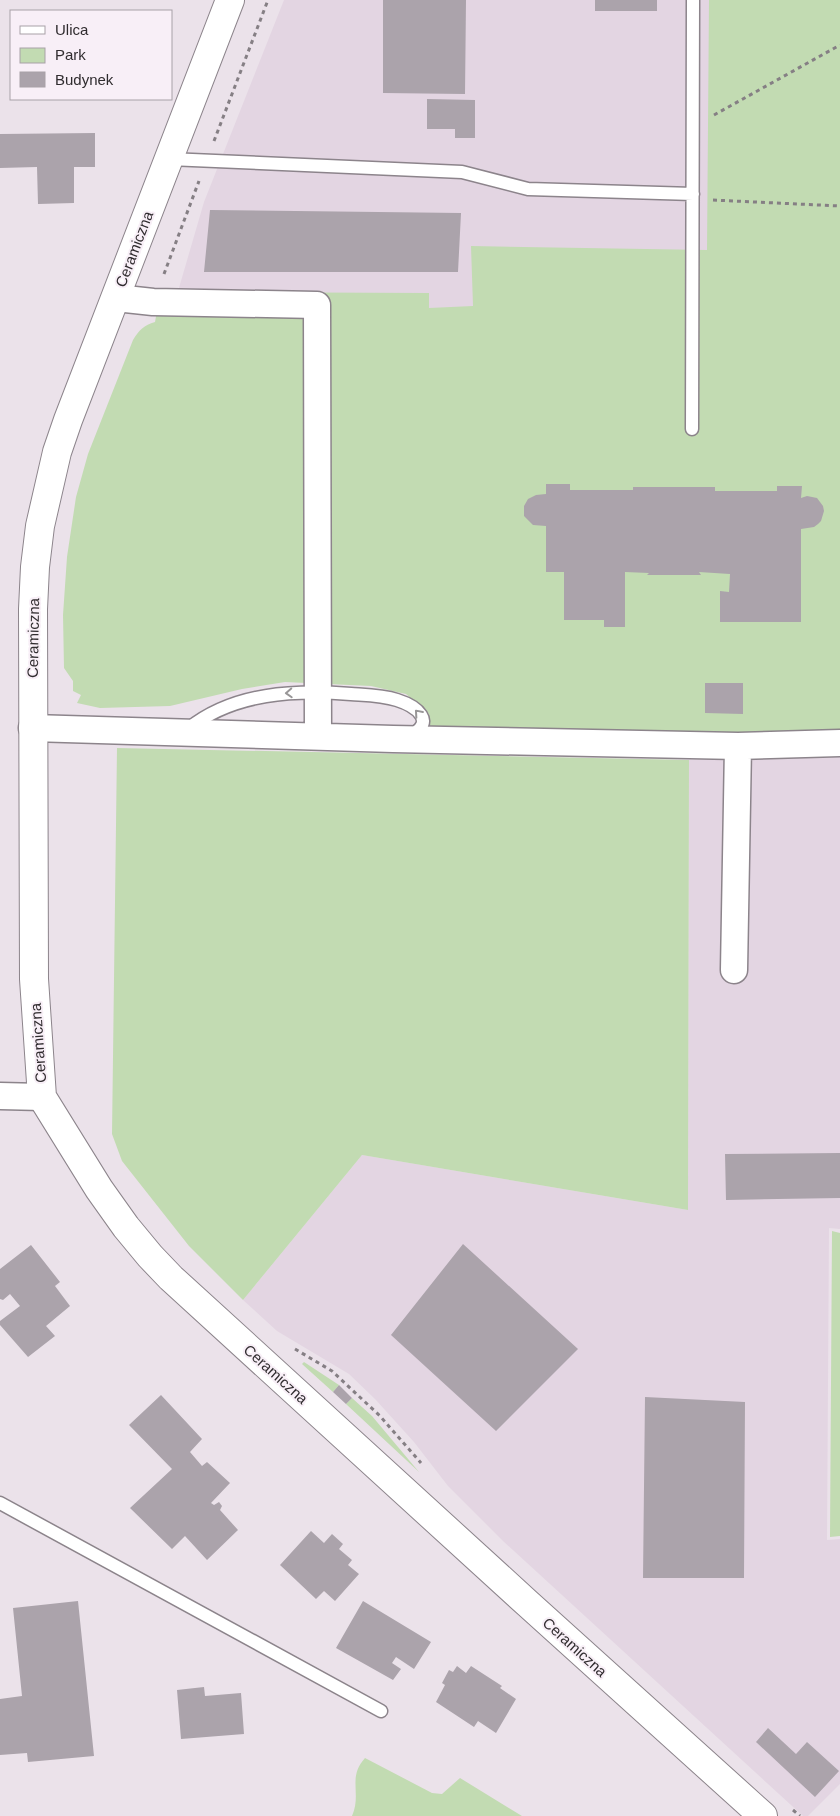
<svg xmlns="http://www.w3.org/2000/svg" width="840" height="1816" font-family="Helvetica,sans-serif">
<rect width="100%" height="100%" fill="#ebe2ea"/>
<!-- built -->
<path fill="#e3d5e2" d="M284,0H840V736L165,336L204,202Z
M840,753V1229L829,1228L827,1540L840,1539V1784L808,1816H803L503,1541L448,1486L414,1442L375,1399L349,1374L277,1331L243,1300L362,1155L688,1210L689,760Z"/>
<!-- green -->
<path fill="#c2dbb2" d="M709,0H840V736L430,734L429,714L406,694L371,686L285,682L242,689L170,706L100,708L77,703L81,695L73,691V681L64,668L63,615L67,557L76,497L88,454L133,340C139,330 144,325 155,322L161,288L184,292L429,293V308L473,306L471,246L707,250Z
M117,748L689,760L688,1210L362,1155L243,1300L189,1246L122,1161L112,1134Z
M832,1231L840,1233V1536L830,1537Z
M304,1362L339,1385L333,1392L302,1364Z
M352,1398L372,1416L419,1472L346,1404Z
M365,1758L432,1793L442,1794L460,1778L522,1816H352C362,1793 347,1778 365,1758Z"/>
<!-- building -->
<path fill="#aba3ab" d="M383,0H466L465,94L383,93Z
M595,0H657V11H595Z
M427,99L475,100V138H455V129H427Z
M95,133V167H74V203L38,204L37,167L0,168V134Z
M210,210L461,213L458,272H204Z
M546,484H570V490H633V487H715V491H777V486H802L801,498L807,496L817,498L823,506L824,511L821,521L818,524L814,527L801,529V622H720V591L729,592L730,574L699,572L701,575H647L649,573L625,572V627H604V620H564V572H546V526L533,525L524,516V506L528,499L536,495L546,494Z
M705,683H743V714L705,713Z
M840,1153V1198L726,1200L725,1154Z
M463,1244L578,1349L496,1431L391,1335Z
M31,1245L60,1282L55,1286L70,1306L46,1326L55,1336L28,1357L0,1325V1321L20,1306L10,1294L3,1300L0,1299V1269Z
M339,1385L352,1398L346,1404L333,1392Z
M161,1395L202,1439L190,1452L202,1466L207,1462L230,1483L211,1503L214,1505L219,1502L222,1506L220,1510L238,1530L207,1560L185,1536L172,1549L130,1508L172,1469L129,1425Z
M645,1397L745,1402L744,1578H643Z
M311,1531L324,1543L332,1534L343,1544L339,1549L352,1560L348,1565L359,1574L335,1601L324,1591L316,1599L280,1565Z
M78,1601L94,1756L28,1762L27,1753L0,1755V1699L22,1696L13,1608Z
M363,1601L431,1642L414,1669L396,1657L392,1663L401,1669L393,1680L336,1648Z
M457,1666L466,1673L471,1666L502,1686L500,1688L516,1699L496,1733L478,1721L474,1727L436,1702L445,1685L442,1683L449,1670L453,1672Z
M204,1687L205,1696L241,1693L244,1734L181,1739L177,1690Z
M768,1728L796,1754L807,1742L839,1771L815,1797L756,1742Z"/>
<g fill="none" stroke-linecap="round" stroke-linejoin="round">
<!-- service casing -->
<g stroke="#8c848b" stroke-width="15">
<path id="service" d="M169,159L462,172L528,189L693,194
M692,429L693,0
M188,729C234,692 295,690 351,694C366,695 382,695 397,700C416,706 438,722 409,736
M0,1503L381,1711"/>
</g>
<!-- minor casing -->
<g stroke="#8c848b" stroke-width="29">
<path id="minor" d="M116,298L153,302L317,305L318,736
M32,728L393,739L738,746L840,743
M734,970L738,746
M0,1096L42,1097"/>
</g>
<!-- tertiary casing -->
<g stroke="#8c848b" stroke-width="30">
<path id="tertiary" d="M230,0L68,420L57,452L40,526L35,567L33,609L34,979L42,1097L99,1189L126,1227L150,1256L171,1278L526,1602L763,1816"/>
</g>
<!-- path -->
<path stroke="#857f84" stroke-width="3" stroke-dasharray="4 4" stroke-linecap="butt" d="M714,115L840,45
M214,141L268,0
M713,200L840,206
M164,274L199,181
M295,1349L332,1371L380,1416L421,1463
M793,1810L800,1816"/>
<!-- service -->
<use href="#service" stroke="#fff" stroke-width="12"/>
<!-- minor -->
<use href="#minor" stroke="#fff" stroke-width="26"/>
<!-- tertiary -->
<use href="#tertiary" stroke="#fff" stroke-width="28"/>
</g>
<!-- one-way arrows -->
<defs><path id="oneway-chevron" d="M-2-3.5L2.5 0L-2 3.5" fill="none" stroke-width="1.6" stroke-linecap="round" stroke-linejoin="round" transform="scale(1.25)"/></defs>
<g stroke="#989697">
<use href="#oneway-chevron" transform="translate(289 693) rotate(177)"/>
<use href="#oneway-chevron" transform="translate(418 713) rotate(-131)"/>
</g>
<g text-anchor="middle" dominant-baseline="central" stroke-width="4" stroke-linejoin="round" paint-order="stroke">
<!-- street labels -->
<g font-size="15" fill="#302c2f" stroke="#f8eff7">
<text transform="translate(134 249) rotate(-69)">Ceramiczna</text>
<text transform="translate(33 638) rotate(-89)">Ceramiczna</text>
<text transform="translate(38 1043) rotate(-94)">Ceramiczna</text>
<text transform="translate(276 1374) rotate(42)">Ceramiczna</text>
<text transform="translate(575 1647) rotate(42)">Ceramiczna</text>
</g>
</g>
<!-- legend -->
<rect x="10" y="10" width="162" height="90" fill="#f8eff7" stroke="#a8a1a7"/>
<rect x="20" y="26" width="25" height="8" fill="#ffffff" stroke="#a8a1a7"/>
<text x="55" y="35" font-size="15" fill="#302c2f">Ulica</text>
<rect x="20" y="48" width="25" height="15" fill="#c2dbb2" stroke="#a8a1a7"/>
<text x="55" y="60" font-size="15" fill="#302c2f">Park</text>
<rect x="20" y="72" width="25" height="15" fill="#aba3ab" stroke="#a8a1a7"/>
<text x="55" y="85" font-size="15" fill="#302c2f">Budynek</text>
</svg>
